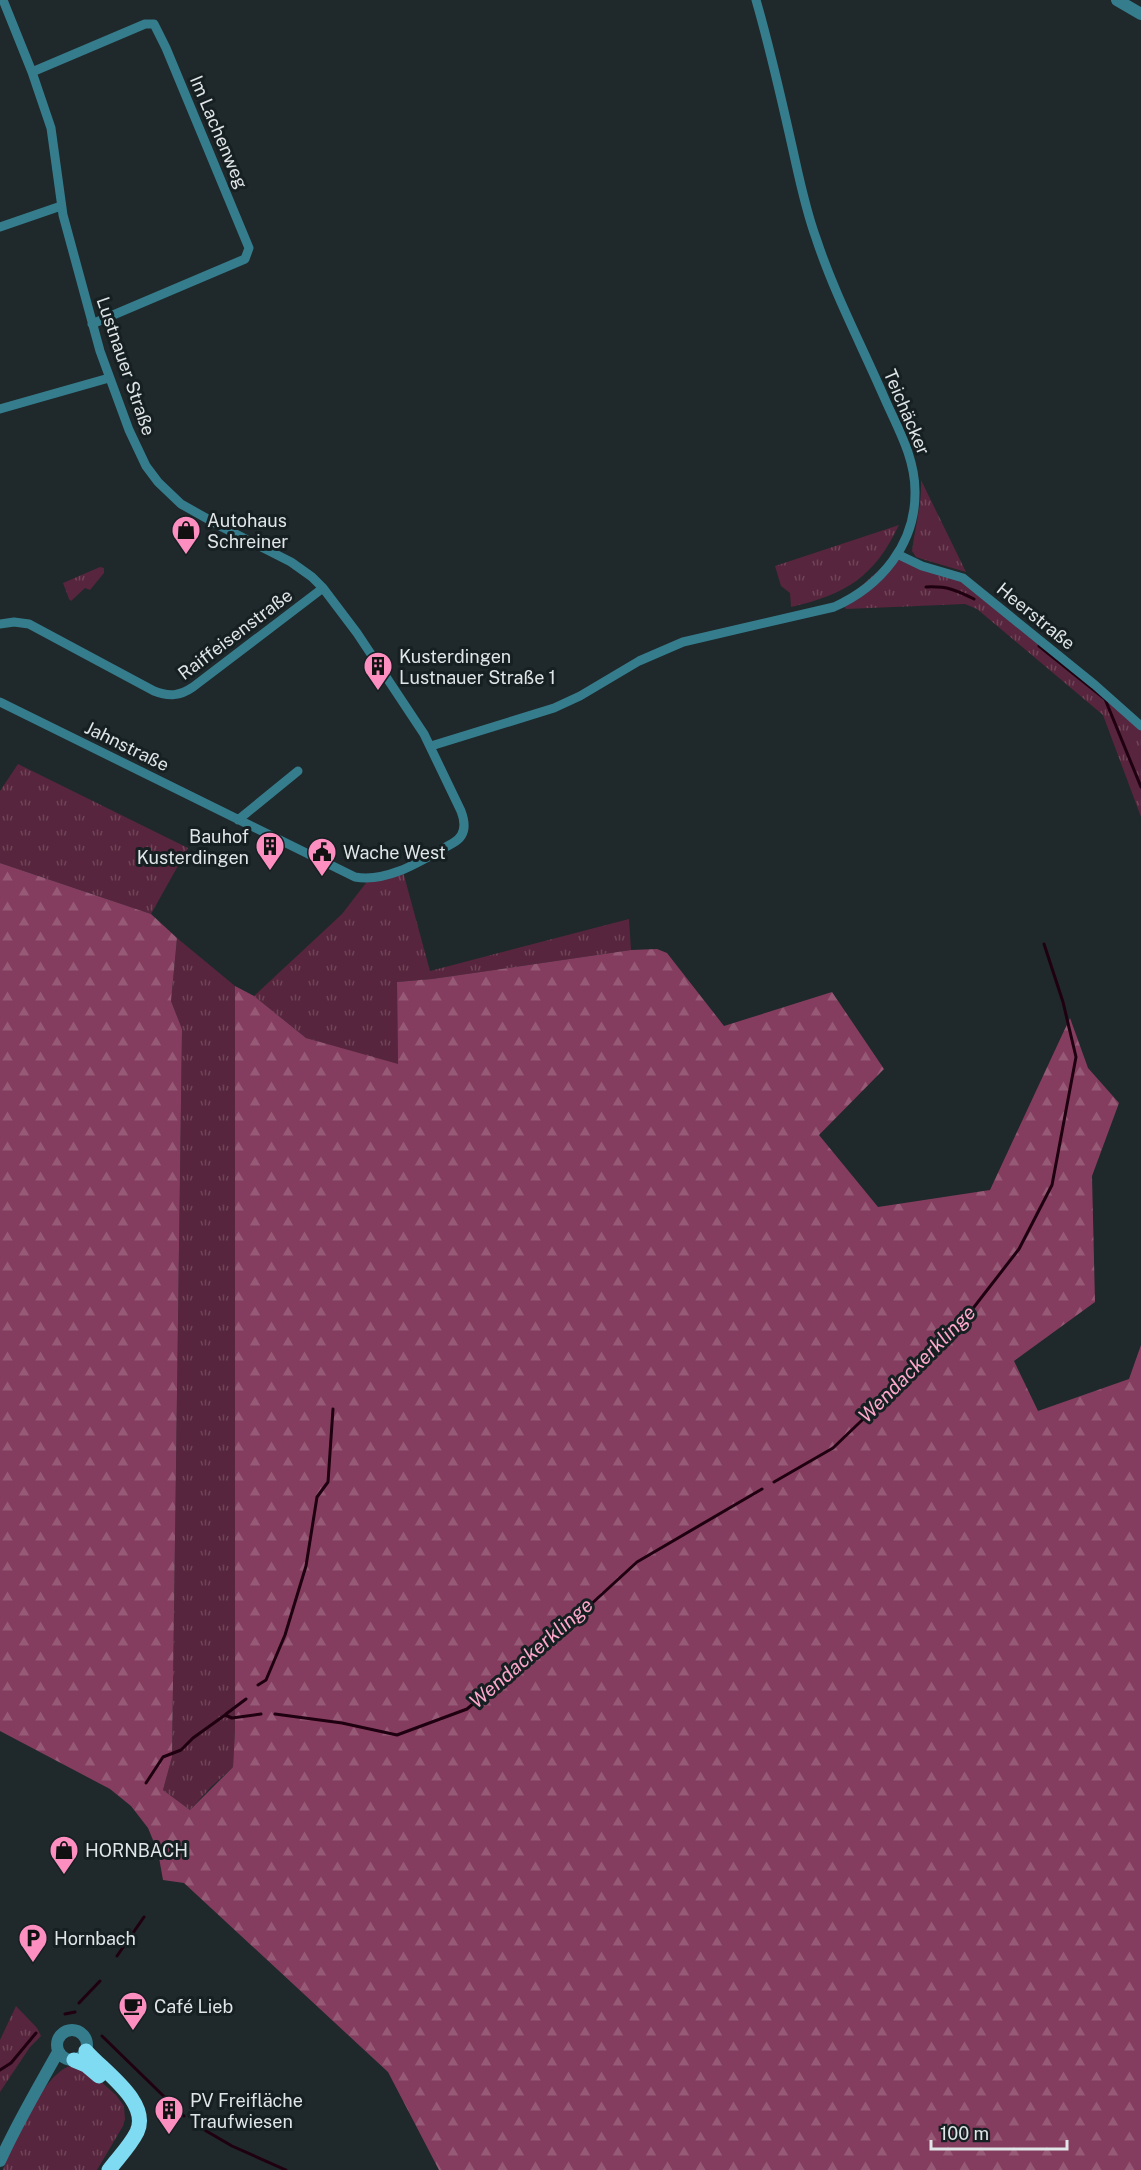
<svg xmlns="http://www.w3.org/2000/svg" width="1141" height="2170" font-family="'Public Sans',sans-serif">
<defs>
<pattern id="grass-tufts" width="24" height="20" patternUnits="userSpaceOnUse" patternTransform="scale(1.5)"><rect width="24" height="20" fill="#57253d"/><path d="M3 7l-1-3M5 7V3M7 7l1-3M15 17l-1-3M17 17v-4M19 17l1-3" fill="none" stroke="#6f4459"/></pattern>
<pattern id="forest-firs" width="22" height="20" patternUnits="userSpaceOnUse" patternTransform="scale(1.5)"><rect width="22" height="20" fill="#853d5f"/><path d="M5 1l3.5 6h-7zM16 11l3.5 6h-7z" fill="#965976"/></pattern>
</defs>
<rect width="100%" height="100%" fill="#1f282b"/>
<!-- grass -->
<path fill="url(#grass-tufts)" d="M921,480L966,572L922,559L916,557L912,551C915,527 922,505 921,480Z
M899,525C874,577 847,594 791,607L790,593L781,586L775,566Z
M897,554L957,575L1141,726V817L1103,715L977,609L965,604L846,609L842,603Z
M100,567L104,568V573L90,590L85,588L71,601L69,599L63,583Z
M18,764L188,848L151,914L0,863V791Z
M402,868L430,971L629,919L631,950L432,979L397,982L398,1065L306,1038L254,996L342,914L369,879Z
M177,938L235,986V1730L233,1767L211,1787L190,1810L163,1790L172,1757L182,1029L171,1001Z
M16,2006L37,2028L41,2036L30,2047L0,2092V2040Z
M70,2066L89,2071L116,2095L124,2106L125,2119L123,2126L97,2170H3C13,2144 43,2074 70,2066Z"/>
<!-- forest -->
<path fill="url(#forest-firs)" d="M0,863L151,914L177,938L171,1001L182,1029L172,1757L163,1790L190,1810L233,1767L235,1730V986L254,996L306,1038L398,1064L397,982L432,979L631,950L657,949L667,953L724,1026L832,992L884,1069L819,1135L878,1207L990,1190L1070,1018L1088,1068L1119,1103L1092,1176L1095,1302L1014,1361L1038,1411L1129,1379L1141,1345V2170H439L388,2072L184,1883L163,1880L158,1852L148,1828L131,1806L110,1789L0,1731Z"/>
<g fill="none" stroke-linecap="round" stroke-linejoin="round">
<!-- stream -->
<path stroke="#1f0010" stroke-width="3" d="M926,587C947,586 956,590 974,599
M1039,646L1105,699L1141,787
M774,1482L833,1448L957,1329L1019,1249L1052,1185L1076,1057L1063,1002L1044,944
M258,1685L266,1680L285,1635L306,1566L317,1497L328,1482L333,1409
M226,1714L246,1699
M275,1714L342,1723L397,1735L467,1709L588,1607L637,1562L762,1489
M146,1783L163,1757L181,1750L193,1738L225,1715L232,1718L261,1714
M117,1956L144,1917
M79,2003L100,1981
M65,2014L75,2012
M102,2036L184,2116
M0,2070L11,2063L36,2033
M196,2125L232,2146L286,2170"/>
<!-- minor -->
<path stroke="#357d8d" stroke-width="9" d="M32,72L145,24H154L166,48L249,248L245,259L92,324
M0,227L61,206
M0,409L109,378
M897,554L922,566L963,578L1095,685L1141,726
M0,624L14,622L29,624L154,691C169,697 180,696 193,687L323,588
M0,702L355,877C389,883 424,859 453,843C466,836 466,824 461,811L424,734L357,633L323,588L312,577L291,562L222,527L181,504L158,482L146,466L129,430L100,351L63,215L51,128L32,72L3,0
M431,746L554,708L580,696L639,661L683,642L834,607C881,586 916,544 915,491C915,457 897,427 884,397C861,344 834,293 816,238C805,208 799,177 792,146C781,97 770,48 756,0
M238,820L298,771"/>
<!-- tertiary -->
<path stroke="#357d8d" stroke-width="12" d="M1117,0L1141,14
M57 2045a15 15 0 1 1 30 0a15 15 0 1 1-30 0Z
M0,2161C17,2123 38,2088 58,2052"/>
<!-- trunk -->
<path stroke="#7fdbf2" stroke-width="15" d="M86,2051C103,2071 151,2102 137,2132C130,2146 118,2158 109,2170
M74,2060L86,2065L99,2076"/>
</g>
<!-- icons -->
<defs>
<g id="shop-pin" transform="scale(1.5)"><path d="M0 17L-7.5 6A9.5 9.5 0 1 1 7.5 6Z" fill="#fd8ec0" stroke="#161f21"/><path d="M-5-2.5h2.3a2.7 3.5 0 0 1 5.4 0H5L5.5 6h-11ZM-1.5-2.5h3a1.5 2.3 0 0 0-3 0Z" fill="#111"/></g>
<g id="building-pin" transform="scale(1.5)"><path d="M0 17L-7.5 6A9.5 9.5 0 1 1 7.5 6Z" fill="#fd8ec0" stroke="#161f21"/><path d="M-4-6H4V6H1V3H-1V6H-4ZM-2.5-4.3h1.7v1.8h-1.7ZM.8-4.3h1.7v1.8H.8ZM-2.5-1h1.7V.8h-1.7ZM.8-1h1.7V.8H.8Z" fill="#111"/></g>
<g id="civic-pin" transform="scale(1.5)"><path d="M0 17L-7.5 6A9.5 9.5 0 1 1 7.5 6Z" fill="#fd8ec0" stroke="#161f21"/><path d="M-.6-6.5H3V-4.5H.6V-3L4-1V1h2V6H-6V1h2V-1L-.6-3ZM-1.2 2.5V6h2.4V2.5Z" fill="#111"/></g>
<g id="parking-pin" transform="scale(1.5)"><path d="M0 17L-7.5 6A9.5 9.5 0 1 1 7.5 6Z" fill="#fd8ec0" stroke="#161f21"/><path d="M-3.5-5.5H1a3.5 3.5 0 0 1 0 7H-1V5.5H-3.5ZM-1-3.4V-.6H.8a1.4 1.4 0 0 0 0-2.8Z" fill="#111"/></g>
<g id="cafe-pin" transform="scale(1.5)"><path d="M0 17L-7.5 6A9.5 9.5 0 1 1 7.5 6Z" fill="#fd8ec0" stroke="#161f21"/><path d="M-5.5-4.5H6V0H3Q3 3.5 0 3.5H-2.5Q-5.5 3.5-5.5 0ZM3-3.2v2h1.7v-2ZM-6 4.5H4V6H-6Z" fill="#111"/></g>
</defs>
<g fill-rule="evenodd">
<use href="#shop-pin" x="186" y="530"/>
<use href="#building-pin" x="378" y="666"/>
<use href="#building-pin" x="270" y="846"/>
<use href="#civic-pin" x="322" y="852"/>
<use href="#shop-pin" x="64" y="1850"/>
<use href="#parking-pin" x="33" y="1938"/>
<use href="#cafe-pin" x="133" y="2006"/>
<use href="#building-pin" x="169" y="2110"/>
</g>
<g text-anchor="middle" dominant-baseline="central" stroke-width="6" stroke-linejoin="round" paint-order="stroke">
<!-- street labels -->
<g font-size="18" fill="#e0e5e7" stroke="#161f21">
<text transform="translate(219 132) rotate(67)">Im Lachenweg</text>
<text transform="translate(126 366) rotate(71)">Lustnauer Straße</text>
<text transform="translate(907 412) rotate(67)">Teichäcker</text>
<text transform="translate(1036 616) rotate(39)">Heerstraße</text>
<text transform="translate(235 634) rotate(-37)">Raiffeisenstraße</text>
<text transform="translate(127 746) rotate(26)">Jahnstraße</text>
</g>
<!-- poi labels -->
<g font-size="18" fill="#e0e5e7" stroke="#161f21" text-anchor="start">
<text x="207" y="520">Autohaus<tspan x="207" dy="21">Schreiner</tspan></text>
<text x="399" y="656">Kusterdingen<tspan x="399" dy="21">Lustnauer Straße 1</tspan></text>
<text x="249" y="836" text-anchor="end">Bauhof<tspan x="249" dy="21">Kusterdingen</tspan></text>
<text x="343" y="852">Wache West</text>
<text x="85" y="1850">HORNBACH</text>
<text x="54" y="1938">Hornbach</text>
<text x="154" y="2006">Café Lieb</text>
<text x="190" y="2100">PV Freifläche<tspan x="190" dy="21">Traufwiesen</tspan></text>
</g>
<!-- water labels -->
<g font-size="20" font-style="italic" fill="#fda7cc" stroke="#161f21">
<text transform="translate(917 1364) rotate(-45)">Wendackerklinge</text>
<text transform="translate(531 1653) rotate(-41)">Wendackerklinge</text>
</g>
</g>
<!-- scale -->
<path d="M931 2140v9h136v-9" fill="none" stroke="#e0e5e7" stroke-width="3"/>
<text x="940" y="2140" font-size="18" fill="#e0e5e7" stroke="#161f21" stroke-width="4.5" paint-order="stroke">100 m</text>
</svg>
